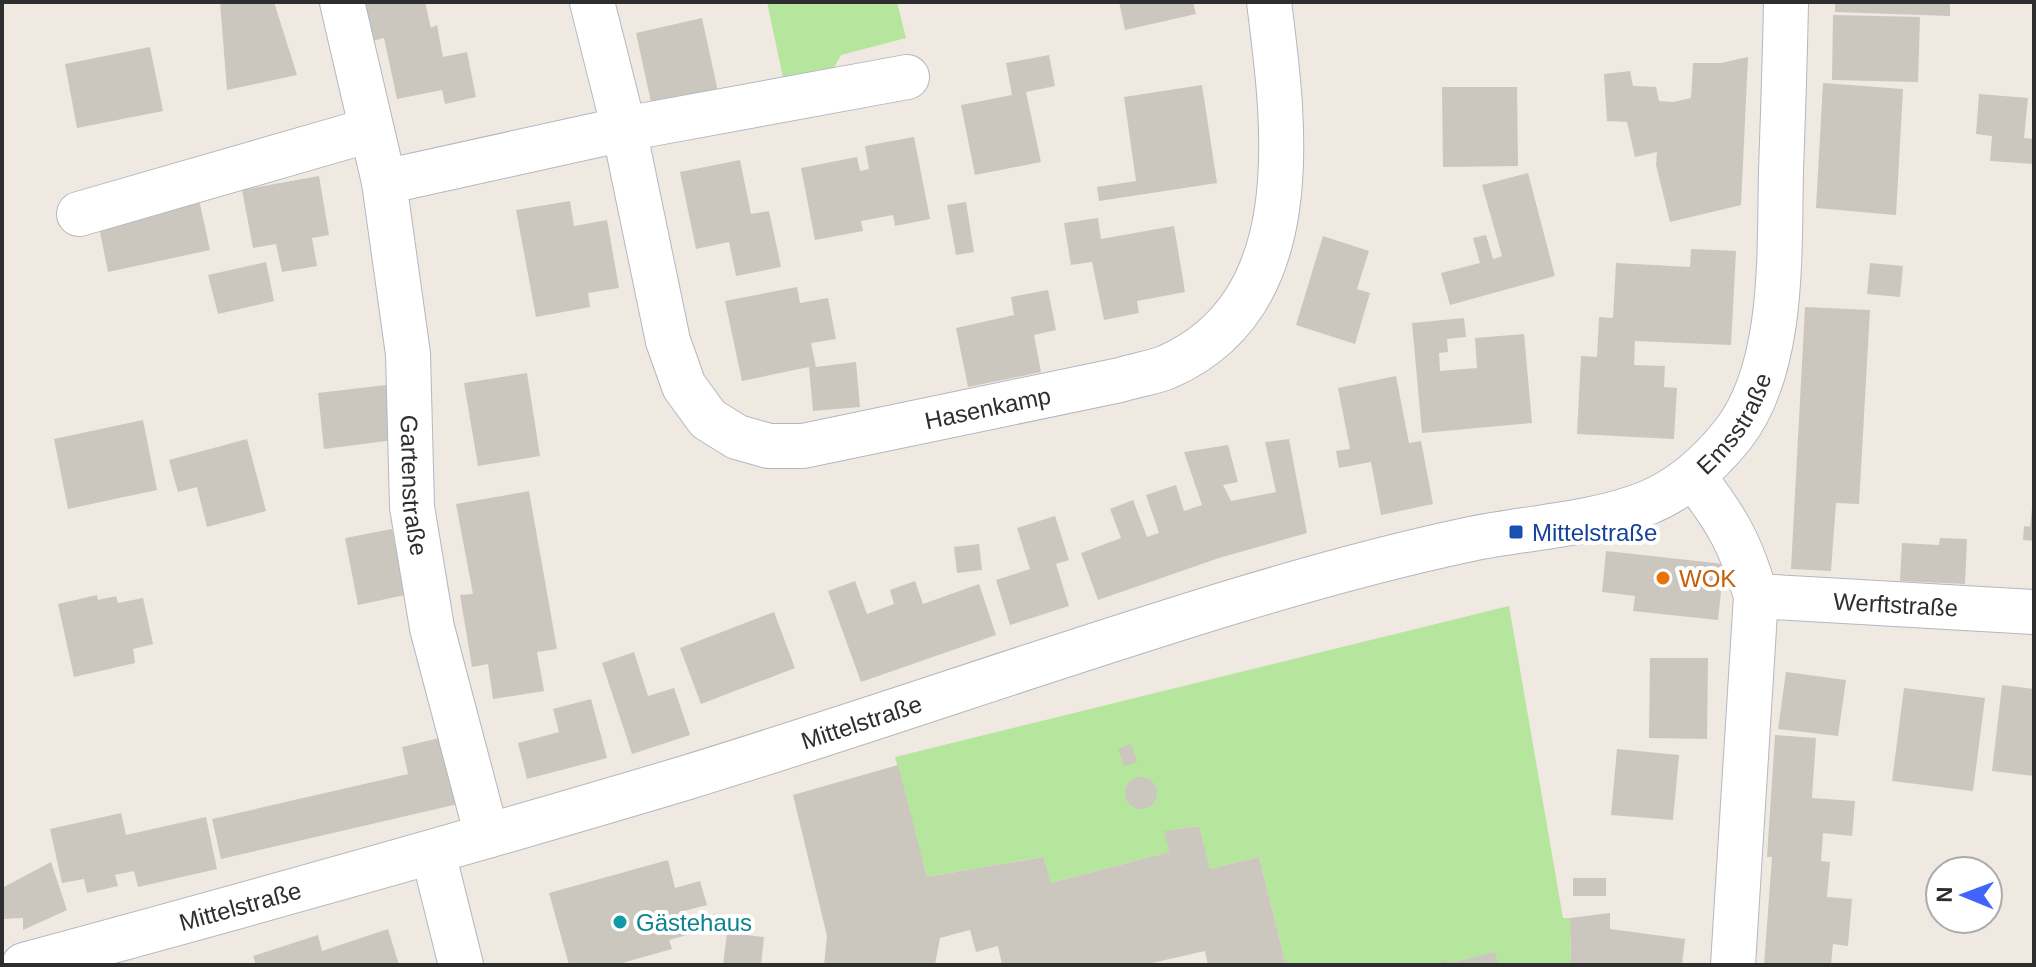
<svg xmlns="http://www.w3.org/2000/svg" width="2036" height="967" font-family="Helvetica,sans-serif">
<rect width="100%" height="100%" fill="#efe9e1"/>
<!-- green -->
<path fill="#b6e59e" d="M767,2H897L906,38L841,55L831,73L784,82Z
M1509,606L1563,918H1570L1571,965H1286L1259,857L1210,869L1198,826L1165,831L1169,852L1051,883L1042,857L927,877L895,757Z"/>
<!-- building -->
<path fill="#cbc7bf" d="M220,2H274L297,75L227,90Z
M364,2H425L431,28L437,25L443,57L467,52L476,97L445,104L442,90L397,99L384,38L372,41Z
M1119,2H1193L1196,14L1125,30Z
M1835,2H1950V16L1835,12Z
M1833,15L1920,17L1918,82L1832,80Z
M702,18L718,92L652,107L636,33Z
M150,47L163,111L77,128L65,64Z
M1049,55L1055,86L1026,92L1041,162L975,175L961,105L1012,95L1006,63Z
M1748,57L1741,205L1670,222L1656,165L1657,152L1635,157L1627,122L1607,121L1604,74L1630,71L1633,86L1656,87L1659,101L1673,102L1691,98L1693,63H1721Z
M1823,83L1903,89L1896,215L1816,208Z
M1202,85L1217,183L1099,201L1097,187L1136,181L1124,97Z
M1442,87H1517L1518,166L1443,167Z
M1979,94L2028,98L2024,138L2034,139V164L1990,161L1992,136L1976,134Z
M914,137L930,219L895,226L893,215L861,221L863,231L815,240L801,168L857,157L860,171L869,169L865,146Z
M740,160L751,214L769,211L781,267L736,276L729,242L696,249L680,172Z
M1528,173L1555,276L1450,305L1441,273L1480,263L1473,238L1486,235L1493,259L1502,256L1482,185Z
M319,176L329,235L312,238L317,266L282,272L276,244L253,248L242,190Z
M198,195L210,250L108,272L97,217Z
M570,201L574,226L607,220L619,288L588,293L590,307L536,317L516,210Z
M966,202L974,252L956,255L947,205Z
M1098,218L1101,239L1174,226L1185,292L1137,301L1139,313L1104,320L1092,262L1071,265L1064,223Z
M1323,236L1369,251L1357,289L1370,293L1355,344L1296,325Z
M1691,249L1736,251L1731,345L1635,341L1634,365L1665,366L1664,387L1677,388L1674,439L1577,434L1581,356L1597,357L1599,317L1613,318L1616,263L1690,267Z
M266,262L274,301L218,314L208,275Z
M1870,263L1903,266L1900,297L1867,294Z
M797,287L800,303L828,298L836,339L811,343L816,367L856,362L860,407L813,411L809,367L742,381L725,301Z
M1048,290L1056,330L1034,335L1041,372L968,387L956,328L1014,315L1011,297Z
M1805,307L1870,310L1859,504L1836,503L1831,571L1791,569Z
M1464,318L1466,337L1447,339L1448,352L1439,353L1440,371L1477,368L1475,338L1524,334L1532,423L1422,433L1412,323Z
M527,373L540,456L478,466L464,383Z
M1396,376L1409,443L1421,441L1433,504L1381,515L1371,462L1339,468L1336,451L1350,449L1338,388Z
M386,385L394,440L324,449L318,393Z
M143,420L157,490L68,509L54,439Z
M247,439L266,511L207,527L197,487L178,492L169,460Z
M1289,439L1307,533L1219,558L1098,600L1081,553L1121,538L1110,509L1133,500L1147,537L1159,533L1146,495L1176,485L1184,511L1202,505L1184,452L1228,445L1238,482L1223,485L1231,501L1276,492L1265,442Z
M529,491L557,649L537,652L544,691L493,699L488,664L472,667L460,595L473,594L456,504Z
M2032,508H2034V541L2023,540L2024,526L2030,527Z
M1055,516L1069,560L1056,564L1069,606L1010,625L996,580L1030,569L1017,528Z
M392,529L405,595L358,605L345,538Z
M1940,538L1967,539L1965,584L1900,581L1902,543L1939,545Z
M979,544L982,570L957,573L954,547Z
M1606,551L1724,564L1718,620L1633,611L1635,596L1602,592Z
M855,581L867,614L894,604L890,590L915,581L923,604L979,584L996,635L861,682L828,591Z
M97,595L98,600L116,596L118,603L143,598L153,644L133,649L135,663L74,677L58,604Z
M774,612L795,668L701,704L680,648Z
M634,652L648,696L674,688L690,735L632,754L602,663Z
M1650,658H1708L1707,739L1649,738Z
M1786,672L1846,680L1838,736L1778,729Z
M2002,685L2034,689V776L1992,771Z
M1904,688L1985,698L1973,791L1892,781Z
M591,699L607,758L527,779L518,743L559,732L553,709Z
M1775,735L1816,738L1812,798L1855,801L1852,836L1823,833L1821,861L1830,862L1827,897L1852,899L1848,946L1833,944L1831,965H1764L1772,857H1767Z
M443,737L458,804L221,859L212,819L408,774L402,747Z
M1131,744L1137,762L1124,766L1118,749Z
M1617,749L1679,755L1673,820L1611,815Z
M898,765L927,877L1043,857L1051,883L1169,852L1164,831L1199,826L1210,869L1259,857L1286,965H1208L1205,951L1143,965H1002L998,946L976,952L970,930L940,938L935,965H824L827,936L793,795Z
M1125 793a16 16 0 1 1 32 0a16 16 0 1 1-32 0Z
M121,813L126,835L206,817L217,869L138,887L134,871L115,875L118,886L87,893L84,879L62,883L50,829Z
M668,860L675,888L700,881L707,905L680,912L687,935L669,940L672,949L615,965H569L549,893Z
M51,862L67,910L23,930V918L2,919V888Z
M1573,878H1606V896H1573Z
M1610,913V929L1685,939L1682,965H1571L1570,918Z
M388,929L399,965H256L253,956L318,935L322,951Z
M727,933L764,937L761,965H723Z
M1495,952L1498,965H1432L1447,960V964Z"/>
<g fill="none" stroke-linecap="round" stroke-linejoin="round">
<!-- minor casing -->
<g stroke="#b4b7c1" stroke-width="46">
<g id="minor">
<path id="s1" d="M342,2L384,182L408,354L412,507L432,628L487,836"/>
<path id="s2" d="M592,2L624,129L668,341L684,386L708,419L737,437L769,446H803L1120,380C1135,375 1152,373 1167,367C1309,304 1285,127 1269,2"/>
<path d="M384,182L624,129L907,77"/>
<path d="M79,214L370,130"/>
<path d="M1693,476C1727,520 1740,542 1756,596L1733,965"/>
<path id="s3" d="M1756,596L2034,612"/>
<path d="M433,853L461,965"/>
<path id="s4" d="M24,965C245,905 465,844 685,778C868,722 1048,658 1232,602C1311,578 1390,556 1471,539C1529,527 1592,525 1647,503C1682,489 1711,462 1734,433C1785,366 1779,252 1781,171C1783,115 1785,58 1786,2"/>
</g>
</g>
<!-- minor -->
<use href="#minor" stroke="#fff" stroke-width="44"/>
</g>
<!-- markers -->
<rect fill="#1a4fb4" stroke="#fff" stroke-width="3" x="1508" y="524" width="16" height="16" rx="4"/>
<circle fill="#e8710a" stroke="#fff" stroke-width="3" cx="1663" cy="578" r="8"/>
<circle fill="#0f9aa8" stroke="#fff" stroke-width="3" cx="620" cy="922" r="8"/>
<g text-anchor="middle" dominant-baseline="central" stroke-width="8" stroke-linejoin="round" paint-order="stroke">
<!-- street labels -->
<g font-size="24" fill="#2e2e2e" stroke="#fff">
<text stroke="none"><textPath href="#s2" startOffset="726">Hasenkamp</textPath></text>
<text stroke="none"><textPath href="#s4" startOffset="1810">Emsstraße</textPath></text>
<text stroke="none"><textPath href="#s1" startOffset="490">Gartenstraße</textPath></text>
<text stroke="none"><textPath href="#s3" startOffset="140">Werftstraße</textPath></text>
<text stroke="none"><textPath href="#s4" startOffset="872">Mittelstraße</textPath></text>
<text stroke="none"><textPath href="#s4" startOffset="224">Mittelstraße</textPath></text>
</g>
<!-- transit labels -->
<g font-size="24" fill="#164399" stroke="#fff" text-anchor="start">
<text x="1532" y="532">Mittelstraße</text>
</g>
<!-- food labels -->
<g font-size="24" fill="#c56008" stroke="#fff" text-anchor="start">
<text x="1679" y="578">WOK</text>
</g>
<!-- culture labels -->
<g font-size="24" fill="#0d838f" stroke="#fff" text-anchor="start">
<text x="636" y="922">Gästehaus</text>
</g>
</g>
<!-- border -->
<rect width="2036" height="967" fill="none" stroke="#2e2e2e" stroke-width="8"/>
<!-- north arrow -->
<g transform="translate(1964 895) rotate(271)"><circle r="38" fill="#ffffff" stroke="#ababab" stroke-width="2"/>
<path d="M0-6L14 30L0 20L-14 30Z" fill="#4264fb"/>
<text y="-12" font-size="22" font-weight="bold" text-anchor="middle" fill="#2e2e2e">N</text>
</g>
</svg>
